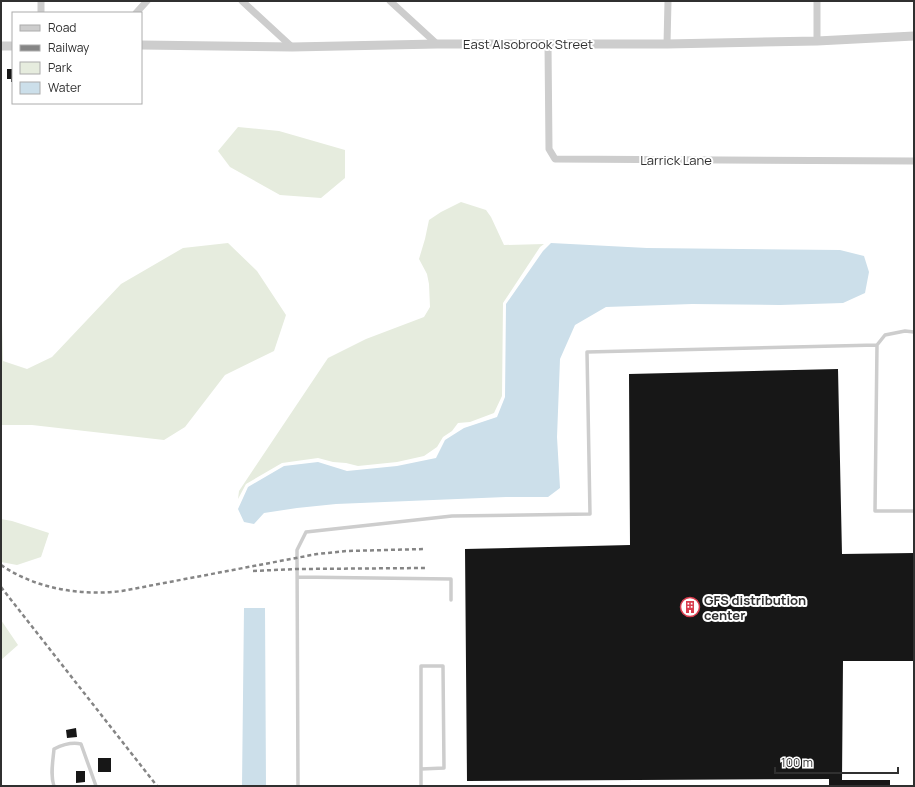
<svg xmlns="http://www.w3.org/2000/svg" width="915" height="787" font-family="Manrope,sans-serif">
<rect width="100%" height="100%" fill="#fff"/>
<!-- green -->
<path fill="#e6ecde" d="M238,127L279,131L345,150V178L321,198L280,195L230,167L218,151Z
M461,202L486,210L491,217L504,245L544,244L540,247L503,303L502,396L494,413L470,422L458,423L452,431L443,437L437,447L424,456L397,462L358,466L346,463L333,462L318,458L282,463L246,484L238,499L239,491L328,358L366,339L424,317L430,307L429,284L427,274L419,259L425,239L429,220L441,212Z
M228,243L257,271L286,315L274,351L225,375L185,427L164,440L32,425H1V320L2,321L3,361L27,369L52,357L121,284L183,248Z
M1,519L12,521L49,533L41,557L17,565L1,562Z
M1,620L18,645L1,660Z"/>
<!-- water -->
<path fill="#ccdfea" d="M551,243L647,248L840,250L864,256L869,272L865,293L843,303L780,305L692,304L606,307L575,325L560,359L557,437L560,488L548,497H506L336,504L297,508L264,513L254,524L244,522L238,509L248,487L284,466L318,462L347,471L397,466L436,458L445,440L464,428L497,417L505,397L506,304L543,251Z
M244,608H265L266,786H242Z"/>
<!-- building -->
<path fill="#171717" d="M7,69H13V82H11V79H7Z
M838,369L842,554L914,553V661H843L842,780H890V786H829V779L467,781L465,549L630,545L629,374Z
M76,728L77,737L67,738L66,730Z
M98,758H111V772H98Z
M76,771H85V782L76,783Z"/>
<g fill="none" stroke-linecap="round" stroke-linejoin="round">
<!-- service -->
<path stroke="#cdcdcd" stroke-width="3.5" d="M877,345L885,335L905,331L914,332
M297,577L451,579V600
M421,769L444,768L443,666H421V786
M54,786C50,775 53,761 54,749C62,745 72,742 81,744L96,786
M298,786L297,550L306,532L452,516L590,514L587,352L877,345L875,511H914"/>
<!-- minor -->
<path stroke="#cdcdcd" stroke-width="7" d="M41,1V13
M242,1L292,47
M390,1L437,44
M817,1V41
M136,13L147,1
M667,44L668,1
M548,45L549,149L555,159L914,161"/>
<!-- tertiary -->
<path stroke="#cdcdcd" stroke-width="9" d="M141,45L292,47L437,44H667L817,41L914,36
M1,46H13"/>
<!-- rail -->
<path stroke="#858585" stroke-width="2.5" stroke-dasharray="4 3" stroke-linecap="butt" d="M1,565C36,589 81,596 122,591L317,554L347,551L425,549
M253,571L297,569L425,568
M1,587L157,786"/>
</g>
<!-- icons -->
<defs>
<g id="building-ring" transform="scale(1)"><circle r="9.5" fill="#fff" stroke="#da3e4f" stroke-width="1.5"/><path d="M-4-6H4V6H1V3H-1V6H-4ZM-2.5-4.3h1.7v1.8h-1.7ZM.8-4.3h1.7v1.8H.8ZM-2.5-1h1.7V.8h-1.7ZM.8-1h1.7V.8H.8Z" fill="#da3e4f"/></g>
</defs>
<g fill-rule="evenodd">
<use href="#building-ring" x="690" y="607"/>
</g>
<g text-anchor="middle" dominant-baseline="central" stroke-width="4" stroke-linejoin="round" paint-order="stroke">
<!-- street labels -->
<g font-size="13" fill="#303030" stroke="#fff">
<text x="528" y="44">East Alsobrook Street</text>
<text x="676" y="160">Larrick Lane</text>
</g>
<!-- poi labels -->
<g font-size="13" font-weight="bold" fill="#303030" stroke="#fff" text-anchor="start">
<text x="704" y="600">GFS distribution<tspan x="704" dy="15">center</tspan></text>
</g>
</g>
<!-- border -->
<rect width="915" height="787" fill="none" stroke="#303030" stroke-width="4"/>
<!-- legend -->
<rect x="12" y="12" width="130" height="92" fill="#ffffff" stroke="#acacac"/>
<rect x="20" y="25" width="20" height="6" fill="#cdcdcd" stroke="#acacac"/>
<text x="48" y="32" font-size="12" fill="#303030">Road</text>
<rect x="20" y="45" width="20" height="6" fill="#858585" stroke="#acacac"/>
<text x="48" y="52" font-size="12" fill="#303030">Railway</text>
<rect x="20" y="62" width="20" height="12" fill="#e6ecde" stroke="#acacac"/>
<text x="48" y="72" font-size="12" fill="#303030">Park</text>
<rect x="20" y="82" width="20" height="12" fill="#ccdfea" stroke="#acacac"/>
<text x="48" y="92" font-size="12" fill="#303030">Water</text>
<!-- scale -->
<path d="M775 767v6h123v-6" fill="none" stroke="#303030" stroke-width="2"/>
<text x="781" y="767" font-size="12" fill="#303030" stroke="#ffffff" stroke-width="3" paint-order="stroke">100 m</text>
</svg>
